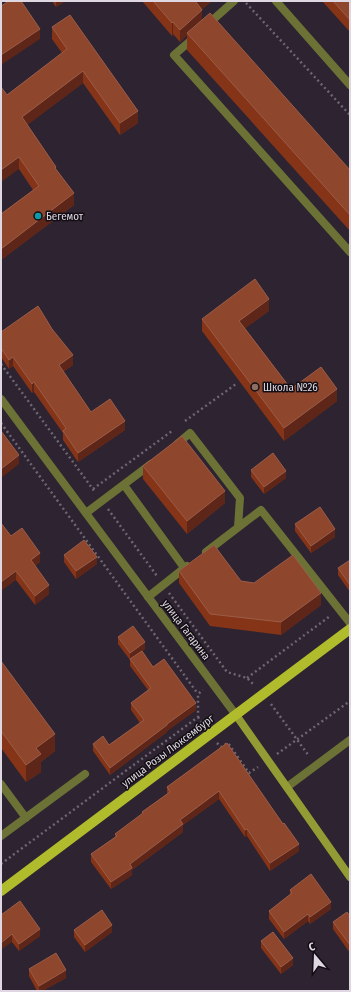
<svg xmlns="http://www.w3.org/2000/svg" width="351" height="992" font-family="'Fira Sans Condensed',sans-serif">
<rect width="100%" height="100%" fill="#2d2331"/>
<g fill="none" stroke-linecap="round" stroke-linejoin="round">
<!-- path -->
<path stroke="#6e6672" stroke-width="2.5" stroke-dasharray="2 3" stroke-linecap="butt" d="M246,3L350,115
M1,364L95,492
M185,421L236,384
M1,423L198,694
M93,489L172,431
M108,509L157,576
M169,593L227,672L247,678L254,685
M247,678L330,616
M271,704L309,756
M198,717L203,725
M217,743L221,747L228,743L249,773L258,767
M277,754L350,701
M1,864L198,717V694L203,690"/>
<!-- service -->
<path stroke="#6c7235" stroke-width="8" d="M207,25L234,1
M196,36L174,55L350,252
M176,445L190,433L240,498L238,527
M124,485L185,569
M86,513L151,464
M206,552L261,510L350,623
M148,597L187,566
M1,784L26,818
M287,787L350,740
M1,836L85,774"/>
<!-- minor -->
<path stroke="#6c7235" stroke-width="8" d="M276,1L350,85"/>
<!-- tertiary -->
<path stroke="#6c7235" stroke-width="8" d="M1,399L236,715"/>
<!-- secondary -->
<path stroke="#939c34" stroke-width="8" d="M236,715L350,877"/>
<!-- primary -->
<path stroke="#b1bc2c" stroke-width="10" d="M1,891L350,629"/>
</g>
<!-- wall -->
<path fill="#853417" d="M52,1H65L56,7Z
M142,1H212L202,9V20L350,170V231L187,50V35L180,42L173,34L172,36Z
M322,1H350V32Z
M52,27L138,123L120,135L83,83L27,125L56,169L74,205L1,260V214L33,190L19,169L7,95L62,53L52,39Z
M269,311L245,328L291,389L337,401L284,441L202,331V319Z
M1,332L73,365L63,372L91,412L125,430L78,462L63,440V433L34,392L32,393L13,366L9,369L1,357Z
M143,466L225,503L187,534L143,479Z
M251,470L286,478L264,494L251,477Z
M295,524L335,537L311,553L295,531Z
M11,536L40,562L35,566L49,594L35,605L16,580Z
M64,555L97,564L76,579L64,562Z
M350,560V592L338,575V568Z
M179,571L241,581L321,605L281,635L210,626L179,583Z
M118,637L145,649L142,651L153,667L196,710L167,731V732L110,775L93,751V744L109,745L140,723L131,710V703L148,690L130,666V660L118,644Z
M1,661L55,751L41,762V772L26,782L1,748Z
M227,743L299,851L270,871L247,836L245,837L219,799L183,825V832L132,870V875L111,889L91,862V854L115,837V834L142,814V812L167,794V787Z
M290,890L331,909L310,924L308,921L284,939L269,919V911L290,895Z
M1,915L40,936L19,951L12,942Z
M350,916V953L333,929V922Z
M74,930L112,932L85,952L74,937Z
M261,941L293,965L281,974L261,948Z
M29,969L66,978L42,991H37L29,976Z"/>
<!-- shaded-wall -->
<path fill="#5e2618" d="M56,1H65L56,7Z
M197,1H212L196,15V2Z
M202,10V22L187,33V35L180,42V30Z
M173,22V34L172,36V23Z
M40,29V39L1,65V55Z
M83,71V83L22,129V117Z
M138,111V123L120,135V123Z
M19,157V169L1,182V170Z
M74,193V205L1,260V249Z
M269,299V311L239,333V321Z
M73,355V365L59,375V365Z
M13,357V366L9,369V360Z
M34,382V392L32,393V384Z
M337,389V401L284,441V428Z
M125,421V430L78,462V453Z
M19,455V464L1,478V469Z
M286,471V478L264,494V487Z
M225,491V503L187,534V521Z
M335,529V537L311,553V546Z
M40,553V562L31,569V560Z
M97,557V564L76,579V571Z
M16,571V580L1,591V582Z
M49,585V594L35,605V596Z
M321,593V605L281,635V622Z
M145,642V649L130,660V653Z
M196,703V710L167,731V732L110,775V768L167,724Z
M55,734V751L41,762V772L26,782V765L36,748Z
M219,791V799L183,825V832L132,870V875L111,889V882L130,864L180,820Z
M247,829V836L245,837V830Z
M299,844V851L270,871V863Z
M331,902V909L310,924V917Z
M308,914V921L284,939V932Z
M112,925V932L85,952V945Z
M40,929V936L19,951V944Z
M12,934V942L1,950V943Z
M293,958V965L281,974V967Z
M66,970V978L42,991H39V986Z"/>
<!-- building -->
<path fill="#8e462d" stroke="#9b5d49" d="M9,1H21L40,29L1,55V6Z
M153,1H197L196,2L202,10L180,30L173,22L172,23Z
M333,1H350V20Z
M210,13L350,170V215L187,33Z
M70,15L138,111L120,123L83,71L22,117L56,167L55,168L74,193L1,249V214L39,186L19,157L1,170V87L7,95L67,49L52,27Z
M255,279L269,299L239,321L291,389L321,367L337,389L284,428L202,319Z
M38,306L52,329L73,355L59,365L91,412L110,399L125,421L78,453L63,431L66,428L34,382L32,384L13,357L9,360L1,348V332Z
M1,431L19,455L1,469Z
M182,436L225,491L187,521L143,466Z
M273,453L286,471L264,487L251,470Z
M320,507L335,529L311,546L295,524Z
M1,523L11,536L22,528L40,553L31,560L49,585L35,596L16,571L1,582Z
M84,540L97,557L76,571L64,555Z
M214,545L241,581L254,583L293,555L321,593L281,622L210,614L179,571Z
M350,560V585L338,568Z
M133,626L145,642L130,653L118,637Z
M142,651L153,667L164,659L196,703L167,724V725L110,768L93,744L103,736L109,745L144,720L131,703L151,688L130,659Z
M1,661L55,734L36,748L41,754L26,765L1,731Z
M227,743L283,824L284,823L299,844L270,863L247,829L245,830L219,791L180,820L183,824L130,864L132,868L111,882L91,854L117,836L115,834L143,813L142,812L170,792L167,787Z
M311,874L331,902L310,917L308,914L284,932L269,911L292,893L290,890Z
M20,901L40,929L19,944L12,934L1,943V915Z
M102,910L112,925L85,945L74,930Z
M347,912L350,916V945L333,922Z
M273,932L293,958L281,967L261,941Z
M56,953L66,970L39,986L29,969Z"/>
<!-- markers -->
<circle fill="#0f9aa8" stroke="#130e14" stroke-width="1.5" cx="38" cy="216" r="4"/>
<circle fill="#8d6e63" stroke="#130e14" stroke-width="1.5" cx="255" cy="387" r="4"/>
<g text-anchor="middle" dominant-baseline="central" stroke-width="3" stroke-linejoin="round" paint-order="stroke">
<!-- poi labels -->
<g font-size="11" fill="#dfd8e2" stroke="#130e14" text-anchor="start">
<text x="46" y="216">Бегемот</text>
<text x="263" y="387">Школа №26</text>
</g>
<!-- street labels -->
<g font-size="11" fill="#dfd8e2" stroke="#130e14">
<text transform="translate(186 630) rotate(53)">улица Гагарина</text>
<text transform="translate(168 751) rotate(-37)">улица Розы Люксембург</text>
</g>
</g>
<!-- border -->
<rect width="351" height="992" fill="none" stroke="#dfd8e2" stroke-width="4"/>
<!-- north arrow -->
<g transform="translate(315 956) rotate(341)" stroke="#130e14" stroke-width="3" paint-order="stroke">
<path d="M0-3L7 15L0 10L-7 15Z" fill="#dfd8e2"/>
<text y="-6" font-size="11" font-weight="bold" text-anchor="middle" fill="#dfd8e2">С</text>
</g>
</svg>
